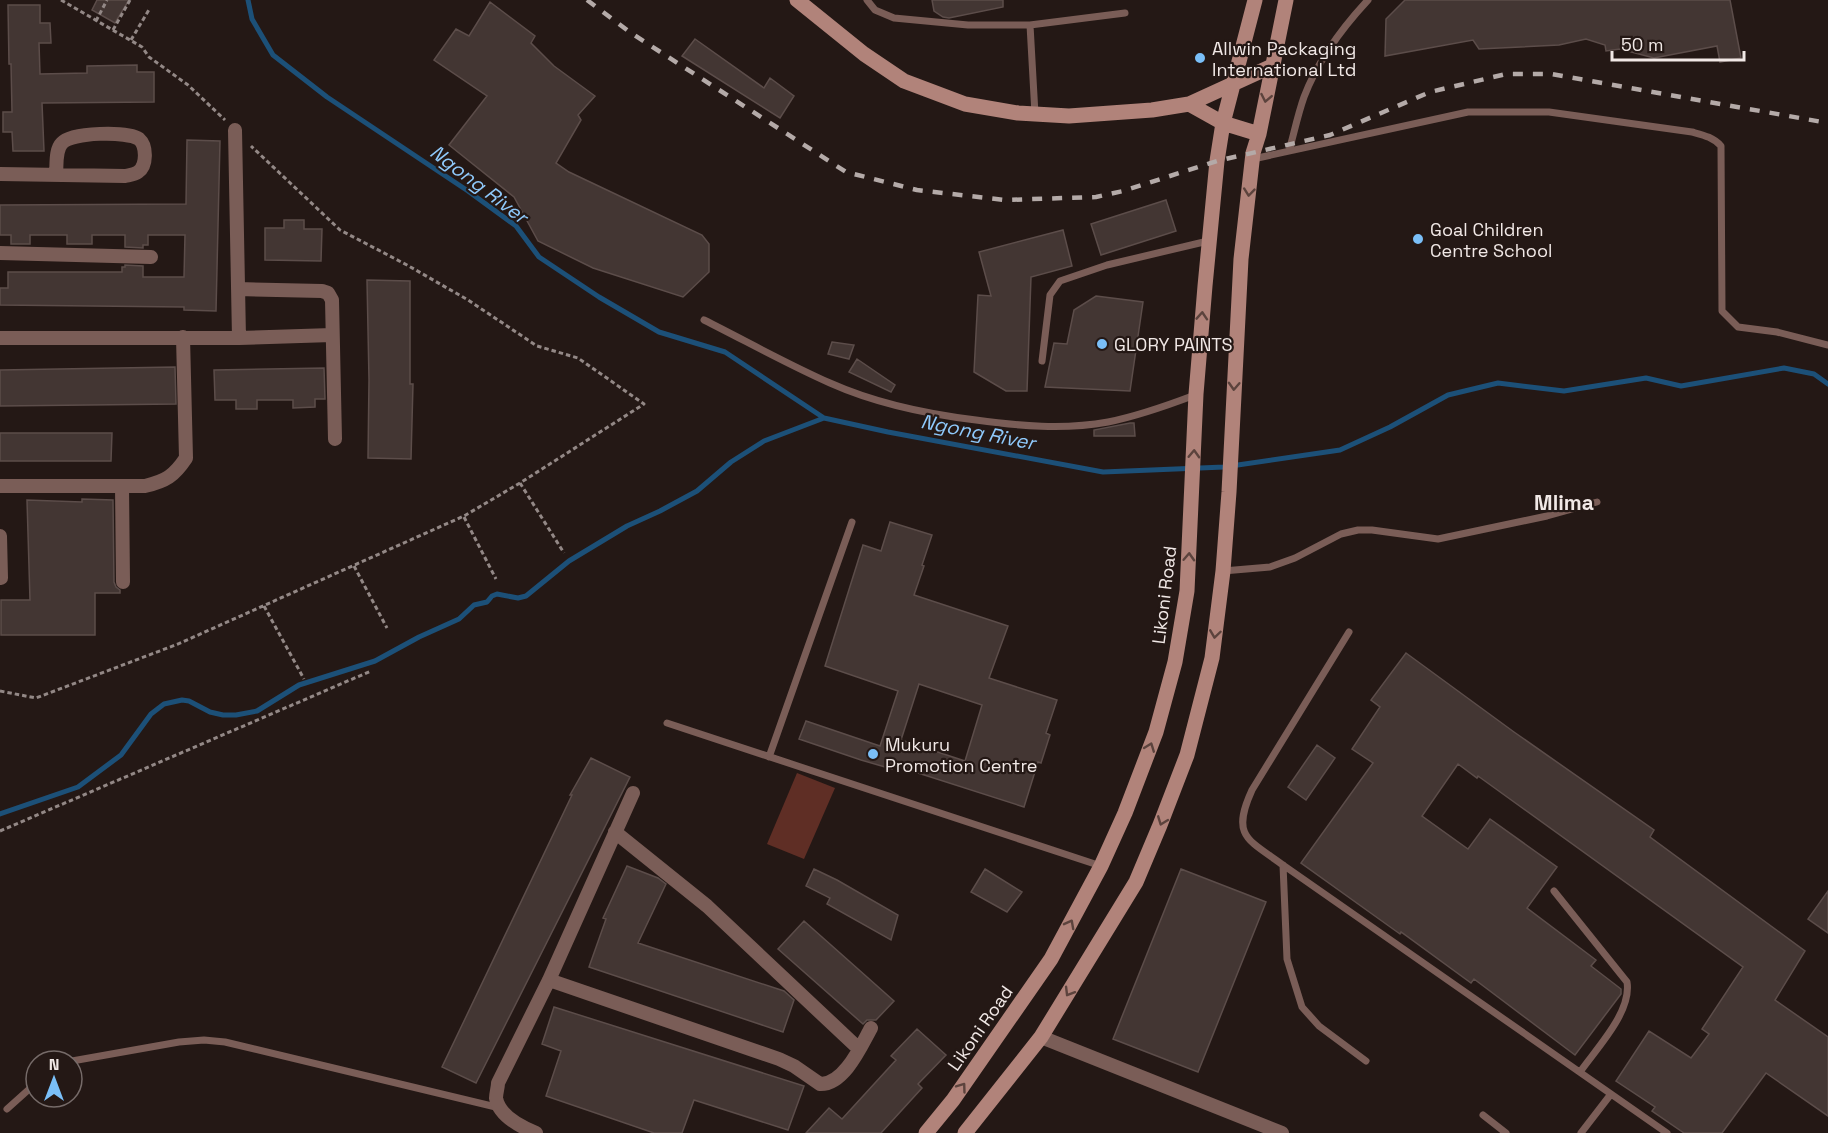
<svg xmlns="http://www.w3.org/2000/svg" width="1828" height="1133" font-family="'Space Grotesk',sans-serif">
<rect width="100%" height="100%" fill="#241815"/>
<!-- green -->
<path fill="#5f2e25" d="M797,773L835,788L804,859L767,844Z"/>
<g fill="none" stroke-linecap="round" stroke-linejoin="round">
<!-- stream -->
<path stroke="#1c5078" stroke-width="5" d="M248,0L252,19L273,55L327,97L468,191L516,226L539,257L599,297L659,332L725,352L824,418L888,432L1103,472L1224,467L1340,450L1390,427L1448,395L1498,383L1564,391L1646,378L1681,386L1784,368L1814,374L1828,384
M0,814L78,787L121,755L151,714L164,704L182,700L189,701L210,712L223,715H236L257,711L299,685L375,661L419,637L459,619L474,605L487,602L492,596L497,594L518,598L526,596L569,561L627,526L660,511L697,491L731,462L764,441L824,418"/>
</g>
<!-- building -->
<path fill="#433633" stroke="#5c4d4a" stroke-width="1.5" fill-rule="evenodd" d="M97,0H129L115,23L92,10Z
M932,0H1003V7L949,18L943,17L934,11Z
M1405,0H1730L1741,58L1720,62L1717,46L1654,58L1620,49L1606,51L1605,45L1586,39L1559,45L1479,49L1473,40L1385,56L1386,19Z
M490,2L535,36L531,43L554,66L595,96L578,115L581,120L556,163L569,172L702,235L709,244V272L683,297L593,268L538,241L514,197L449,145L487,96L434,60L456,29L469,36Z
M8,5H40V23H50L51,43H39L40,74L87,73V66L137,65V72H154V102L42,103L44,151H13L12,132H3V112H12L11,64H9Z
M695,39L764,88L770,78L794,96L780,118L682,56Z
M187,140L220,141L216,311L184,310V307L0,305V288H8V272H122V267H125V265L143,266V277H184L185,235H148V245H143V248L125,247V235H92V244H67V235H30V244H11V235H0V205L186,204Z
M1166,200L1176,231L1101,255L1091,224Z
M284,220H304V229H322L321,261L265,260V228H284Z
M1063,230L1072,266L1031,277L1027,391H1006L974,372L978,295L991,296L979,252Z
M367,280L410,281V384H413L411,459L368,458L369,380Z
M1096,296L1143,302L1130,391L1045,387L1054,343L1067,344L1074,310Z
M832,342L854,345L849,359L828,354Z
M857,359L895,385L891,392L849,372Z
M175,367L176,404L0,406V370Z
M324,368L325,399H315V407L293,408V400H257V409H236V400H215L214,370Z
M1130,423H1134L1135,436H1094V430Z
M0,433H112L111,461H0Z
M82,499L113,500L114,582L116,587L120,590V593H95V635H1V600H30L27,500L82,502Z
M890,522L932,535L922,565L924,566L914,595L1008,626L989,678L1057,700L1046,733L1050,735L1041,763L1038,762L1024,807L893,765L892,769L861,760L799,739L806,721L880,746L898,691L825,666L863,545L881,551ZM919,684L982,705L965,761L901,740Z
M1406,653L1514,732L1654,830L1650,837L1805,951L1775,1000L1828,1037V1116L1766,1073L1722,1133H1684L1652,1111L1655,1107L1616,1081L1649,1031L1691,1058L1709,1034L1702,1029L1743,967L1478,776L1477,778L1458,764L1422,816L1468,849L1490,819L1557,867L1527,908L1596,960L1591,966L1621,989V994L1575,1055L1474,979L1471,983L1401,932L1400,934L1301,863L1373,763L1352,749L1380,707L1371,700Z
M1317,745L1335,758L1306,800L1288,787Z
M591,758L630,777L476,1083L442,1067L572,795H570Z
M627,866L658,878L666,884L638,943L784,991L794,1000L783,1032L589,967L606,919L603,918Z
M814,869L837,880L898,915L891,940L827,904L830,898L806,886Z
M985,869L1022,892L1007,912L971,892Z
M1181,869L1266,902L1198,1072L1113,1039Z
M1828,891V933L1808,919Z
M804,921L894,1001L876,1020H867L863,1024L778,949Z
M554,1007L804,1086L788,1130L694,1100L682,1133H654L546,1096L561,1051L542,1044Z
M917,1029L946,1055L918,1084L922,1088L881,1133H806L829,1108L842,1119L896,1060L891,1056Z"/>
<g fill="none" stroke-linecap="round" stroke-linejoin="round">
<!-- path -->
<path stroke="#938886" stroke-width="3" stroke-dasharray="4.5 3" stroke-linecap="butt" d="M61,0L142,47L149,57L188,85L225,120
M96,21L107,0
M113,30L130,0
M131,40L150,8
M520,483L564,553
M464,517L496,579
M354,566L387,628
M264,606L304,679
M0,691L36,698L178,644L464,516L520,483L644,404L578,358L537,346L468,300L407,265L340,230L251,146
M0,831L371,671"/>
<!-- lane -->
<path stroke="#7a5d57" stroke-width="7" d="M867,0L875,10L894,18L968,25H1030L1035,114
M1030,25L1125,13
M1289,151C1294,133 1298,114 1304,97C1318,60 1341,29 1368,0
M1253,159L1468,112H1549L1692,132C1703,135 1713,137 1721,146L1722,311L1738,327L1777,332L1828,345
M704,320C746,341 787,364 830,383C877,404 926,414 976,420C1019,426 1064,430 1108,422C1138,416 1166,406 1195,395
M1042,361L1050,295L1060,281L1107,265L1208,241
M1223,571L1270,567L1295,558L1341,534L1358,530H1372L1438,539L1547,516L1597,502
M1349,632L1252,790C1231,836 1247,839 1283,865L1667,1133
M667,723L1101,866
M769,757L852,522
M1283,865L1287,959L1302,1007L1319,1026L1366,1061
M1554,891L1627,982C1632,1012 1596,1049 1580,1072
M72,1061L179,1042L204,1040L225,1042L500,1108
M7,1109L36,1083
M1483,1115L1506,1133
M1581,1133L1611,1094"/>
<!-- street -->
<path stroke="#7a5d57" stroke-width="14" d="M235,130L239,338
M0,174L125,176C129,175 134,175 138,172C147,166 147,146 139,139C128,131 71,132 62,143C55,150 57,165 56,174
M0,253L151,257
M238,289L322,291L328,293L332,300L335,439
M0,338H239L332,335
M0,486H145C166,481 174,476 186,458L183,337
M122,486L123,582
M0,536L1,578
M615,832L707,906L859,1049
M549,980L779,1059L794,1066L820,1084C844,1085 861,1046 871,1028
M1041,1037L1282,1133
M536,1133C521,1127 499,1116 496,1098C496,1093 498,1088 498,1083L549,980L633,793"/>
<!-- secondary -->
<path stroke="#b1837a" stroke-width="15" d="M797,0L864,54L904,81L965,104L1018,113L1069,116L1152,110L1189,104
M1259,134L1223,123L1189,104L1272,66
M926,1133L953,1100L1051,959L1101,866L1125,813L1156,732L1175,662L1187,591L1196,394L1205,286L1217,161L1223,123L1255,0
M965,1133L1041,1037L1136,882L1160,825L1187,755L1212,658L1223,571L1229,492L1241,259L1253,153L1259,134L1286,0"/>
<!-- rail -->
<path stroke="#b4aaa8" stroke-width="4.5" stroke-dasharray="10 10" stroke-linecap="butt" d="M587,0L631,33L846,172L917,190L1005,200L1096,197L1123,191L1217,161L1330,135L1430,92L1506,74H1551L1828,123"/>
</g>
<!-- one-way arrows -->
<defs><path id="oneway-chevron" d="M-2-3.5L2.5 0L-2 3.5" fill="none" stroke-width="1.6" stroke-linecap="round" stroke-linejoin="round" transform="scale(1.5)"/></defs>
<g stroke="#5c433d">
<use href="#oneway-chevron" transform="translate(1266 98) rotate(101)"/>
<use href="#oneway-chevron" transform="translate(1249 192) rotate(96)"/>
<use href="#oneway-chevron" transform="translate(1202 316) rotate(-86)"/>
<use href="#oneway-chevron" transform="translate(1234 386) rotate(93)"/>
<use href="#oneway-chevron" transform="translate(1194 454) rotate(-88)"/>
<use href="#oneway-chevron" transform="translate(1189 557) rotate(-87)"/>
<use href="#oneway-chevron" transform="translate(1215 634) rotate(98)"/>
<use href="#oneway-chevron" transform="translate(1150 747) rotate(-69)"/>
<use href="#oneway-chevron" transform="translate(1162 821) rotate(111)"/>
<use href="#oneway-chevron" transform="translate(1070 924) rotate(-62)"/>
<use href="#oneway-chevron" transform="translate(1069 992) rotate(121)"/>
<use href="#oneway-chevron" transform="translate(962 1087) rotate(-54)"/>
</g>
<!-- markers -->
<g fill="#7abff8" stroke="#241815" stroke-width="2">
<circle cx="1200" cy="58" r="6"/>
<circle cx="1418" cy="239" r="6"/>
<circle cx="1102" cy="344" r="6"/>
<circle cx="873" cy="754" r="6"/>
</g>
<g text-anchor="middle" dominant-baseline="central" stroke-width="4.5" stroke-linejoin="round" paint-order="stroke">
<!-- poi labels -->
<g font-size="18" fill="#f1e8e6" stroke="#241815" text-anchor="start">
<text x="1212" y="48">Allwin Packaging<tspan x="1212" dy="21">International Ltd</tspan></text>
<text x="1430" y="229">Goal Children<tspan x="1430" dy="21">Centre School</tspan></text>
<text x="1114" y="344">GLORY PAINTS</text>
<text x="885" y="744">Mukuru<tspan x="885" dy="21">Promotion Centre</tspan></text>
</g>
<!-- street labels -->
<g font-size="18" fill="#f1e8e6" stroke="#241815">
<text transform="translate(1164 595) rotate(-83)">Likoni Road</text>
<text transform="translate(980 1028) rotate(-55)">Likoni Road</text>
</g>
<!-- water labels -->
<g font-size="20" font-style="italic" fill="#8fc9fb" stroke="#241815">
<text transform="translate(479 184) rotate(37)">Ngong River</text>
<text transform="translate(978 432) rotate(11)">Ngong River</text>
</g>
<!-- quarter labels -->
<g font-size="21" font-weight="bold" fill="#f1e8e6" stroke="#241815">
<text x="1564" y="502">Mlima</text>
</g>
</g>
<!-- north arrow -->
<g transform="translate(54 1079)"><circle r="28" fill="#241815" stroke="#766b69" stroke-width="1.5"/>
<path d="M0-4.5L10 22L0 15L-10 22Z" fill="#7abff8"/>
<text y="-9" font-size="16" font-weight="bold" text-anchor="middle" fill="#f1e8e6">N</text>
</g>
<!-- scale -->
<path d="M1612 51v9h132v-9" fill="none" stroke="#f1e8e6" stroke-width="3"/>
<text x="1621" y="51" font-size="18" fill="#f1e8e6" stroke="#241815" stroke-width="4.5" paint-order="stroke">50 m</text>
</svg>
